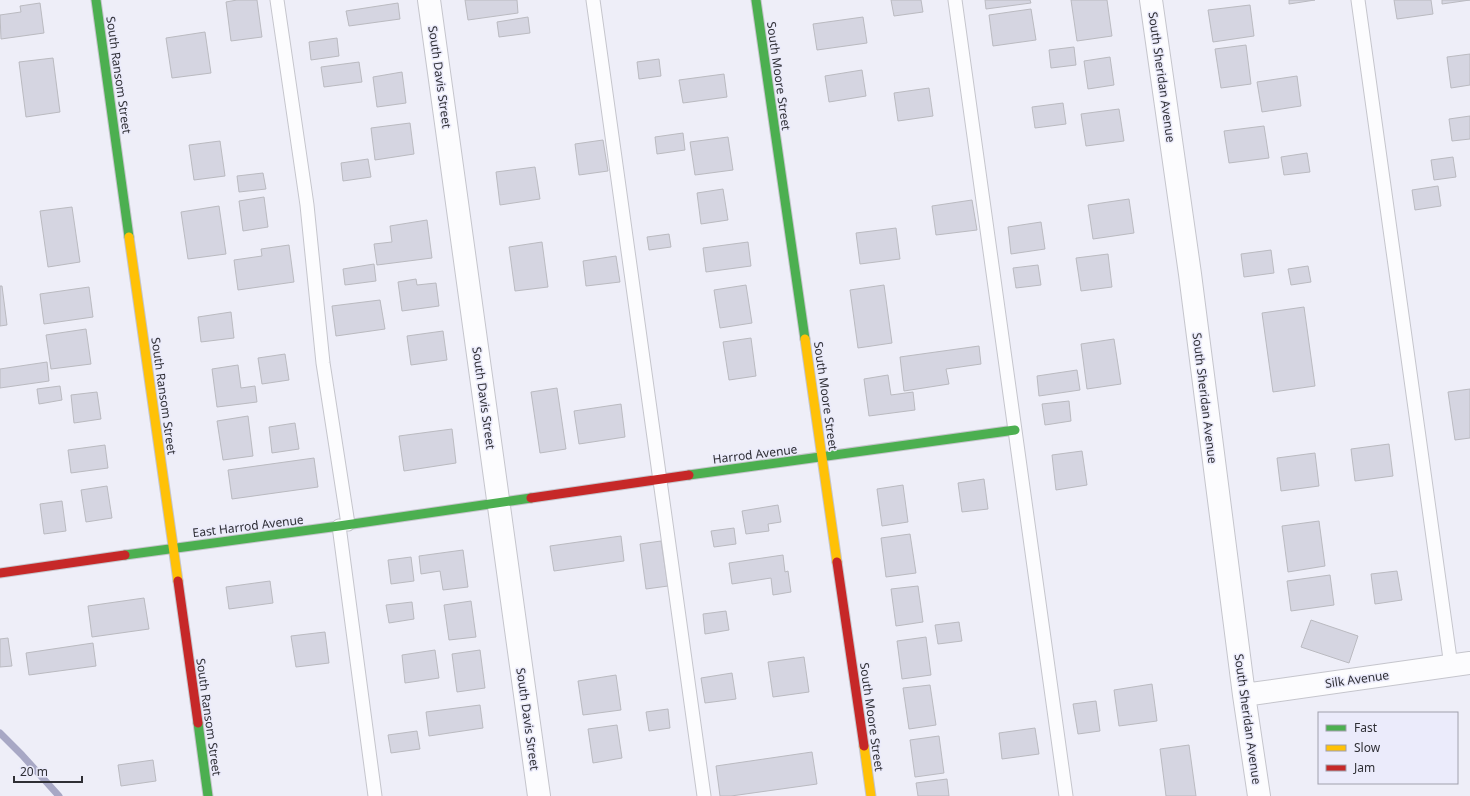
<svg xmlns="http://www.w3.org/2000/svg" width="1470" height="796" font-family="'Noto Sans',sans-serif">
<rect width="100%" height="100%" fill="#eeeef8"/>
<g fill="none" stroke-linecap="round" stroke-linejoin="round">
<!-- stream -->
<path stroke="#a8a8c5" stroke-width="7" d="M0,733L22,755L59,796"/>
</g>
<!-- building -->
<path fill="#d5d5e1" stroke="#babac0" d="M237,0H257L262,37L231,41L226,2Z
M465,0H517L518,13L468,20Z
M891,0H921L923,12L894,16Z
M985,0H1030L1031,3L986,9Z
M1071,0H1107L1112,36L1077,41Z
M1289,0H1315L1289,4Z
M1394,0H1431L1433,14L1397,19Z
M1442,0H1470L1442,4Z
M40,3L44,33L1,39L0,15L21,12L20,6Z
M398,3L400,19L349,26L346,11Z
M1250,5L1254,36L1213,42L1208,10Z
M1031,9L1036,40L993,46L989,15Z
M528,17L530,33L499,37L497,22Z
M863,17L867,43L817,50L813,24Z
M205,32L211,73L172,78L166,38Z
M337,38L339,56L311,60L309,42Z
M1246,45L1251,84L1221,88L1215,49Z
M1074,47L1076,65L1051,68L1049,50Z
M1470,54V85L1451,88L1447,57Z
M1110,57L1114,85L1088,89L1084,61Z
M53,58L60,112L26,117L19,62Z
M659,59L661,76L639,79L637,62Z
M359,62L362,82L324,87L321,67Z
M862,70L866,96L829,102L825,76Z
M402,72L406,103L377,107L373,77Z
M724,74L727,97L683,103L679,80Z
M1297,76L1301,106L1262,112L1257,82Z
M929,88L933,116L898,121L894,93Z
M1063,103L1066,124L1035,128L1032,107Z
M1119,109L1124,141L1086,146L1081,114Z
M1470,116V139L1452,141L1449,119Z
M410,123L414,154L375,160L371,128Z
M1264,126L1269,158L1229,163L1224,131Z
M683,133L685,150L657,154L655,137Z
M728,137L733,170L695,175L690,142Z
M603,140L608,171L579,175L575,144Z
M220,141L225,176L194,180L189,145Z
M1307,153L1310,172L1284,175L1281,157Z
M1453,157L1456,177L1434,180L1431,160Z
M368,159L371,177L343,181L341,163Z
M535,167L540,199L500,205L496,172Z
M263,173L266,189L239,192L237,176Z
M1438,186L1441,206L1415,210L1412,190Z
M723,189L728,220L701,224L697,193Z
M264,197L268,227L243,231L239,201Z
M1129,199L1134,233L1093,239L1088,205Z
M972,200L977,230L936,235L932,206Z
M219,206L226,254L188,259L181,212Z
M72,207L80,262L48,267L40,211Z
M427,220L432,258L377,265L374,244L392,242L390,226Z
M1041,222L1045,249L1011,254L1008,227Z
M896,228L900,259L860,264L856,233Z
M669,234L671,247L649,250L647,237Z
M542,242L548,287L515,291L509,247Z
M748,242L751,266L706,272L703,248Z
M289,245L294,282L238,290L234,260L262,256L261,249Z
M1271,250L1274,273L1244,277L1241,254Z
M1108,254L1112,287L1081,291L1076,258Z
M616,256L620,282L586,286L583,261Z
M374,264L376,281L345,285L343,269Z
M1038,265L1041,285L1016,288L1013,268Z
M1308,266L1311,282L1291,285L1288,269Z
M416,279L417,285L436,283L439,306L402,311L398,282Z
M746,285L752,323L720,328L714,290Z
M884,285L892,343L858,348L850,290Z
M0,286H2L7,325L0,326Z
M89,287L93,317L44,324L40,294Z
M380,300L385,329L336,336L332,306Z
M1304,307L1315,386L1273,392L1262,313Z
M231,312L234,338L201,342L198,317Z
M86,329L91,364L51,369L46,335Z
M443,331L447,360L411,365L407,336Z
M751,338L756,376L729,380L723,342Z
M1114,339L1121,384L1087,389L1081,344Z
M979,346L981,364L946,369L949,384L904,391L900,357Z
M285,354L289,380L262,384L258,358Z
M47,362L49,381L0,388V369Z
M238,365L241,388L255,386L257,402L217,407L212,369Z
M1077,370L1080,390L1039,396L1037,376Z
M888,375L891,395L913,392L915,410L869,416L864,379Z
M60,386L62,400L39,404L37,389Z
M557,388L566,449L540,453L531,392Z
M1470,389V438L1455,440L1448,392Z
M97,392L101,419L74,423L71,395Z
M1069,401L1071,421L1045,425L1042,404Z
M621,404L625,437L579,444L574,411Z
M248,416L253,456L223,460L217,421Z
M295,423L299,449L272,453L269,427Z
M452,429L456,463L404,471L399,436Z
M1389,444L1393,476L1355,481L1351,449Z
M105,445L108,468L71,473L68,450Z
M1082,451L1087,485L1056,490L1052,455Z
M1315,453L1319,486L1281,491L1277,458Z
M314,458L318,487L232,499L228,470Z
M984,479L988,509L962,512L958,483Z
M903,485L908,522L882,526L877,489Z
M107,486L112,518L86,522L81,490Z
M62,501L66,531L44,534L40,504Z
M778,505L781,522L768,524L769,531L746,534L742,511Z
M1319,521L1325,566L1288,572L1282,526Z
M734,528L736,544L714,547L711,531Z
M910,534L916,573L886,577L881,538Z
M621,536L624,561L554,571L550,546Z
M661,541L668,586L646,589L640,544Z
M463,550L468,587L443,590L440,571L421,574L419,556Z
M783,555L785,572L788,571L791,592L773,595L771,578L732,584L729,563Z
M411,557L414,581L391,584L388,560Z
M1397,571L1402,600L1375,604L1371,574Z
M1330,575L1334,605L1291,611L1287,581Z
M270,581L273,603L229,609L226,587Z
M918,586L923,622L896,626L891,589Z
M144,598L149,629L92,637L88,606Z
M471,601L476,637L449,640L444,605Z
M412,602L414,619L389,623L386,605Z
M726,611L729,630L705,634L703,614Z
M1311,620L1358,636L1349,663L1301,647Z
M959,622L962,641L938,644L935,625Z
M325,632L329,663L296,667L291,636Z
M926,637L931,675L902,679L897,641Z
M8,638L12,666L0,667V639Z
M93,643L96,666L29,675L26,653Z
M435,650L439,678L405,683L402,655Z
M480,650L485,688L457,692L452,654Z
M804,657L809,692L773,697L768,662Z
M732,673L736,699L705,703L701,678Z
M616,675L621,710L583,715L578,681Z
M1152,684L1157,721L1119,726L1114,690Z
M930,685L936,725L909,729L903,688Z
M1096,701L1100,731L1078,734L1073,704Z
M480,705L483,728L429,736L426,712Z
M668,709L670,728L649,731L646,712Z
M617,725L622,758L593,763L588,729Z
M1035,728L1039,754L1002,759L999,733Z
M417,731L420,749L391,753L388,735Z
M939,736L944,773L915,777L910,740Z
M1189,745L1196,796H1166L1160,749Z
M812,752L817,784L731,796H720L716,766Z
M153,760L156,781L121,786L118,765Z
M947,779L949,796H918L916,783Z"/>
<g fill="none" stroke-linecap="round" stroke-linejoin="round">
<!-- lane casing -->
<g stroke="#c5c5cc" stroke-width="15">
<path id="lane" d="M277,0L307,205L323,363L348,524
M593,0L704,796
M955,0L1066,796
M1358,0L1451,666
M339,526L375,796"/>
</g>
<!-- street casing -->
<g stroke="#c5c5cc" stroke-width="24">
<path id="street" d="M429,0L539,796
M1151,0L1190,274L1244,695L1259,796
M1244,695L1470,663"/>
</g>
<!-- fast casing -->
<g stroke="#c5c5cc" stroke-width="11">
<path id="fast" d="M96,0L129,237
M756,0L805,339
M689,475L1015,430
M125,555L339,526L531,498
M198,723L208,796"/>
</g>
<!-- slow casing -->
<g stroke="#c5c5cc" stroke-width="11">
<path id="slow" d="M129,237L178,581
M805,339L837,562
M864,746L871,796"/>
</g>
<!-- jam casing -->
<g stroke="#c5c5cc" stroke-width="11">
<path id="jam" d="M531,498L689,475
M837,562L864,746
M0,573L125,555
M178,581L198,723"/>
</g>
<!-- lane -->
<use href="#lane" stroke="#fcfcfe" stroke-width="13"/>
<!-- street -->
<use href="#street" stroke="#fcfcfe" stroke-width="22"/>
<!-- fast -->
<use href="#fast" stroke="#4caf50" stroke-width="9"/>
<!-- slow -->
<use href="#slow" stroke="#ffc107" stroke-width="9"/>
<!-- jam -->
<use href="#jam" stroke="#c62828" stroke-width="9"/>
</g>
<g text-anchor="middle" dominant-baseline="central" stroke-width="3" stroke-linejoin="round" paint-order="stroke">
<!-- street labels -->
<g font-size="12" fill="#2f2f35" stroke="#ebebfb">
<text transform="translate(119 75) rotate(82)">South Ransom Street</text>
<text transform="translate(779 76) rotate(82)">South Moore Street</text>
<text transform="translate(440 77) rotate(82)">South Davis Street</text>
<text transform="translate(1162 77) rotate(82)">South Sheridan Avenue</text>
<text transform="translate(164 396) rotate(82)">South Ransom Street</text>
<text transform="translate(826 396) rotate(82)">South Moore Street</text>
<text transform="translate(484 398) rotate(82)">South Davis Street</text>
<text transform="translate(1205 398) rotate(83)">South Sheridan Avenue</text>
<text transform="translate(755 454) rotate(-7)">Harrod Avenue</text>
<text transform="translate(248 526) rotate(-7)">East Harrod Avenue</text>
<text transform="translate(1357 679) rotate(-8)">Silk Avenue</text>
<text transform="translate(209 717) rotate(82)">South Ransom Street</text>
<text transform="translate(872 717) rotate(82)">South Moore Street</text>
<text transform="translate(528 719) rotate(82)">South Davis Street</text>
<text transform="translate(1248 719) rotate(82)">South Sheridan Avenue</text>
</g>
</g>
<!-- legend -->
<rect x="1318" y="712" width="140" height="72" fill="#ebebfb" stroke="#a0a0ac"/>
<rect x="1326" y="725" width="20" height="6" fill="#4caf50" stroke="#a0a0ac"/>
<text x="1354" y="732" font-size="12" fill="#2f2f35">Fast</text>
<rect x="1326" y="745" width="20" height="6" fill="#ffc107" stroke="#a0a0ac"/>
<text x="1354" y="752" font-size="12" fill="#2f2f35">Slow</text>
<rect x="1326" y="765" width="20" height="6" fill="#c62828" stroke="#a0a0ac"/>
<text x="1354" y="772" font-size="12" fill="#2f2f35">Jam</text>
<!-- scale -->
<path d="M14 776v6h68v-6" fill="none" stroke="#2f2f35" stroke-width="2"/>
<text x="20" y="776" font-size="12" fill="#2f2f35" stroke="#ebebfb" stroke-width="3" paint-order="stroke">20 m</text>
</svg>
